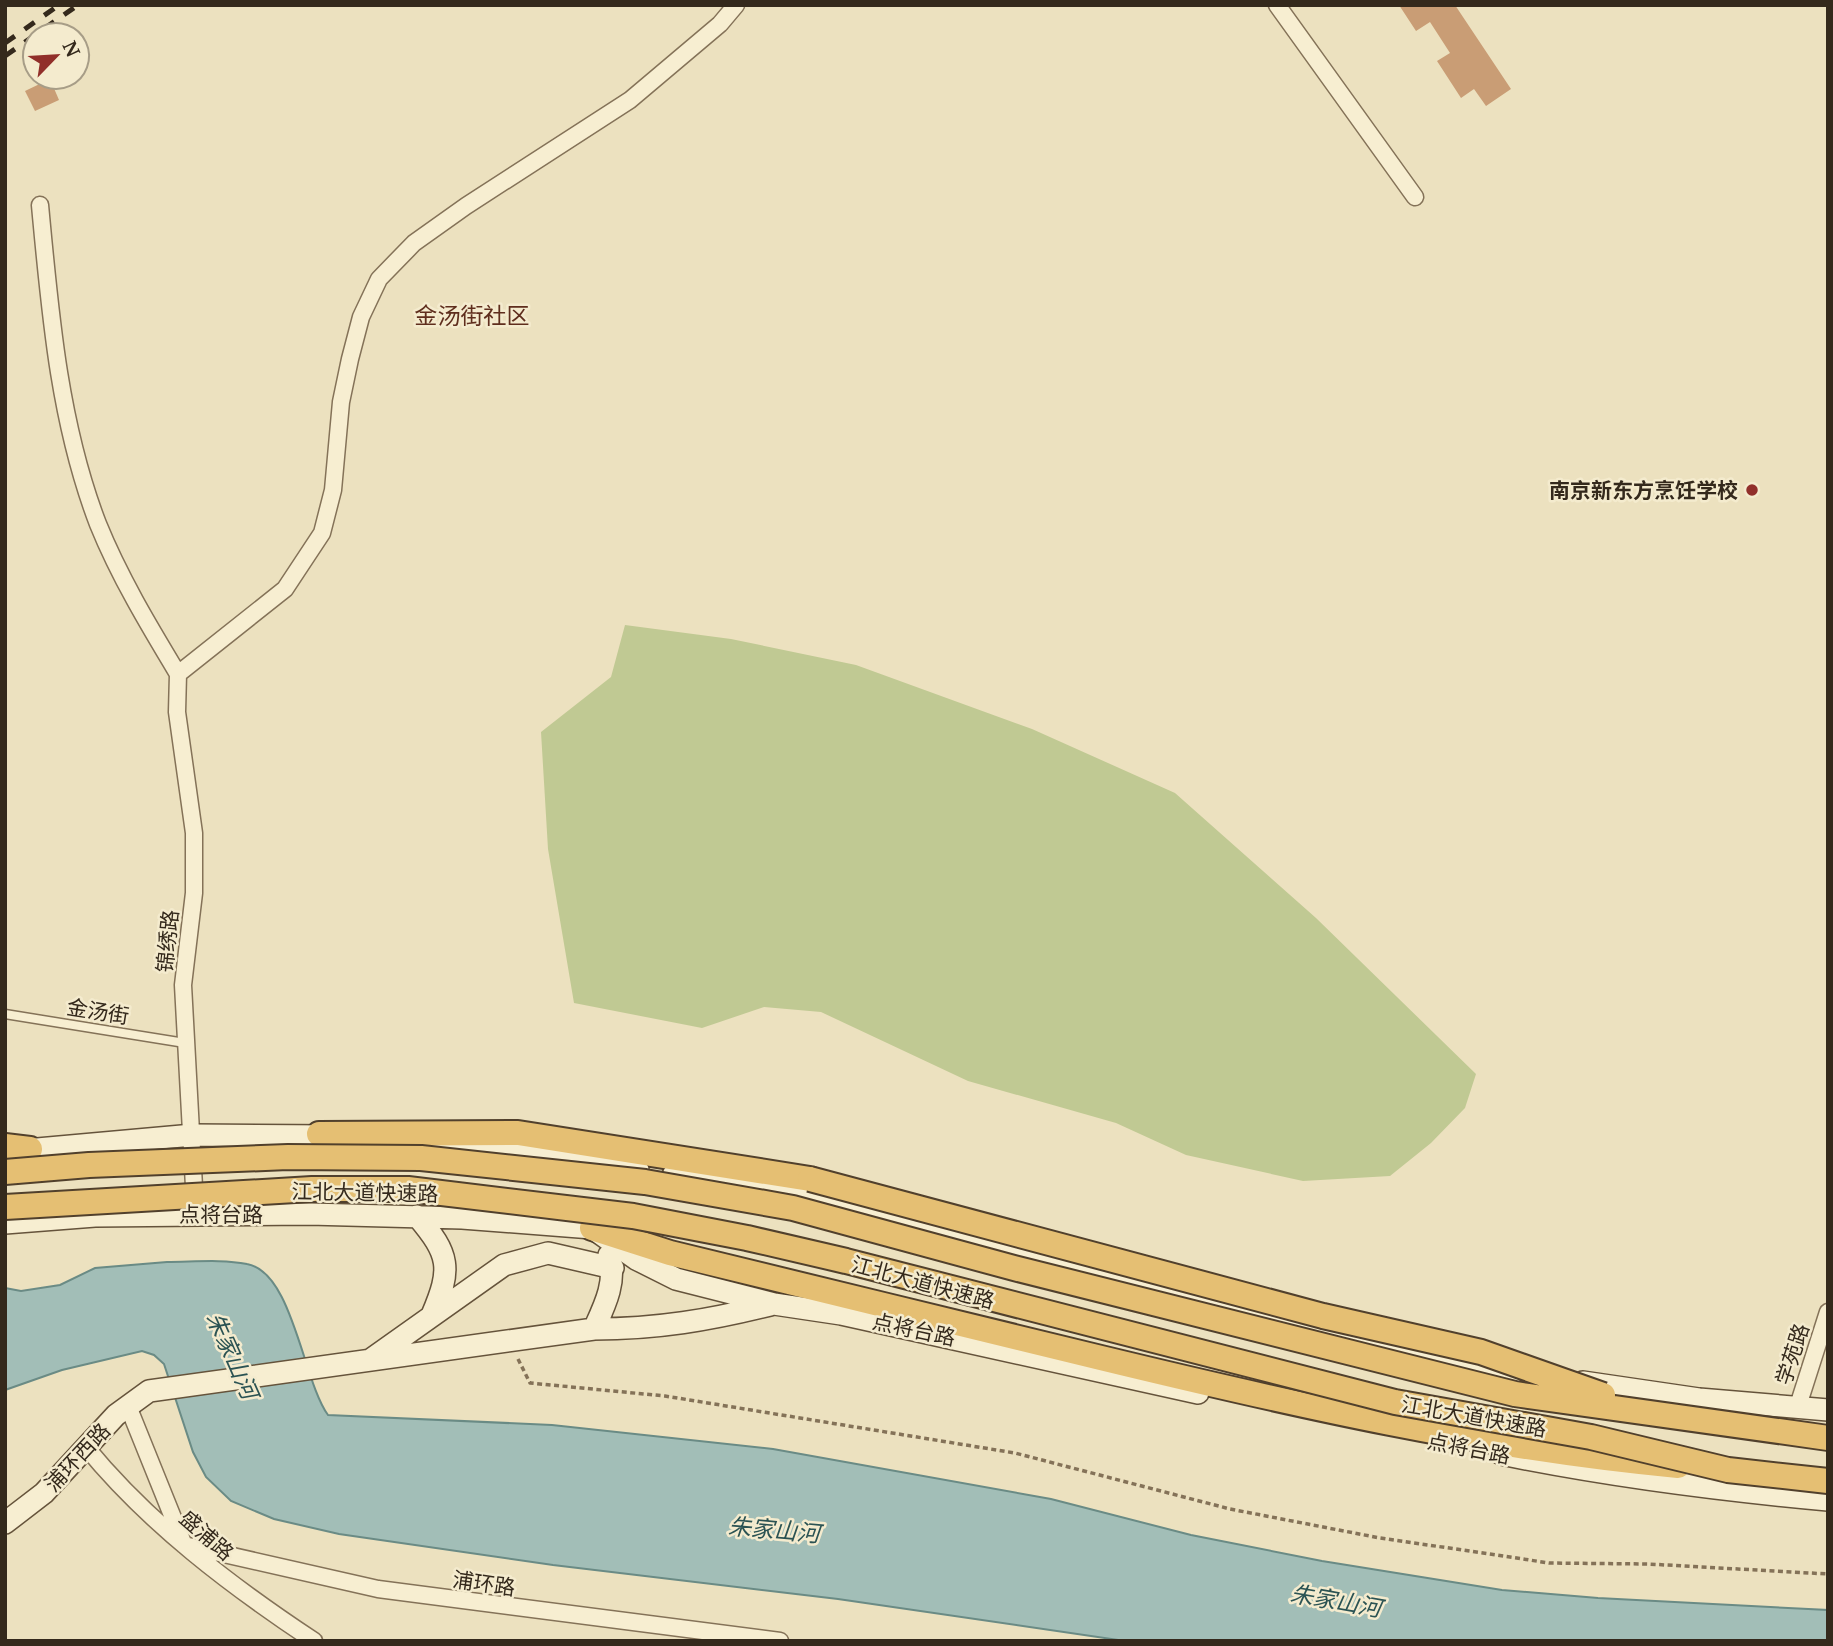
<svg xmlns="http://www.w3.org/2000/svg" width="1833" height="1646" font-family="'Noto Serif','Noto Sans SC',serif">
<rect width="100%" height="100%" fill="#ece1bf"/>
<!-- green -->
<path fill="#c0c993" d="M625,625L731,639L856,665L1032,729L1175,793L1316,918L1476,1074L1465,1108L1431,1143L1390,1176L1303,1181L1186,1155L1116,1123L968,1081L821,1012L764,1007L702,1028L574,1003L548,849L541,732L611,677Z"/>
<!-- water -->
<path fill="#a2beb7" stroke="#6a8b85" stroke-width="2" d="M167,1262C193,1262 222,1259 247,1264C293,1272 303,1381 328,1415L552,1425L773,1449L1051,1499L1191,1535L1322,1561L1502,1590L1598,1598L1828,1610V1641H1125L838,1599L553,1565L339,1534L274,1519L231,1501L206,1477L193,1452L164,1364L154,1355L142,1351L62,1370L5,1390V1288L21,1291L60,1285L95,1268Z"/>
<!-- building -->
<path fill="#c99d75" d="M1399,5H1455L1511,89L1486,106L1474,89L1461,98L1437,61L1450,53L1430,22L1416,31Z
M50,79L59,100L35,111L25,91Z"/>
<g fill="none" stroke-linecap="round" stroke-linejoin="round">
<!-- service casing -->
<g stroke="#847258" stroke-width="11">
<path id="service" d="M5,1014L185,1043"/>
</g>
<!-- minor casing -->
<g stroke="#847258" stroke-width="19">
<path id="minor" d="M1277,5L1415,197
M40,205C50,312 59,423 98,524C119,576 149,626 178,674
M178,674L285,589L322,533L333,490L341,402L350,359L361,317L379,279L414,243L466,206L630,100L720,24L736,5
M178,674L177,712L194,833V893L183,985L195,1205
M128,1406L184,1545L378,1589L780,1641
M1797,1409L1828,1312
M86,1447C149,1524 231,1586 314,1641"/>
</g>
<!-- secondary casing -->
<g stroke="#65533b" stroke-width="24">
<path id="secondary" d="M416,1143L528,1154L638,1170
M15,1151L193,1135L335,1136
M673,1175L776,1191L1448,1364L1523,1374
M417,1216C450,1255 452,1268 432,1315
M5,1223L95,1216L309,1214L462,1218L592,1228L636,1259L676,1279L774,1304L841,1314L1198,1393
M594,1329C605,1305 617,1281 609,1255
M370,1360L504,1265L548,1253L613,1268
M1583,1382L1699,1399L1828,1410
M1501,1454C1609,1476 1718,1490 1828,1500
M5,1523L44,1493L116,1415L149,1391L594,1329C657,1329 710,1320 770,1305"/>
</g>
<!-- trunk casing -->
<g stroke="#51402c" stroke-width="28">
<path id="trunk" d="M319,1134L518,1133L810,1179
M5,1146L30,1149
M592,1228L670,1253C814,1288 957,1323 1101,1358C1291,1404 1483,1448 1678,1466"/>
</g>
<!-- path -->
<path stroke="#847258" stroke-width="3.5" stroke-dasharray="5 3.5" stroke-linecap="butt" d="M518,1359L530,1383L665,1396L1015,1453L1230,1509L1380,1538L1497,1555L1549,1563L1648,1564L1828,1574"/>
<!-- service -->
<use href="#service" stroke="#f7eed1" stroke-width="8"/>
<!-- minor -->
<use href="#minor" stroke="#f7eed1" stroke-width="16"/>
<!-- secondary -->
<use href="#secondary" stroke="#f7eed1" stroke-width="21"/>
<!-- trunk -->
<use href="#trunk" stroke="#e5bf73" stroke-width="24"/>
<!-- rail -->
<path stroke="#34291c" stroke-width="5" stroke-dasharray="12 12" stroke-linecap="butt" d="M5,43L59,5
M5,56L78,5"/>
<!-- trunk-bridge casing -->
<g stroke="#51402c" stroke-width="28" stroke-linecap="butt">
<path id="trunk-bridge" d="M5,1172L89,1165L288,1157L421,1158L645,1182L793,1208L1014,1268L1515,1394L1828,1438
M810,1179L1323,1316L1481,1352L1603,1395
M5,1207L312,1189H408L633,1216L747,1238L846,1261L1395,1402L1591,1437L1728,1470L1828,1481"/>
</g>
<!-- trunk-bridge -->
<use href="#trunk-bridge" stroke="#e5bf73" stroke-width="24"/>
</g>
<!-- markers -->
<circle fill="#912f2a" stroke="#f4ebce" stroke-width="2.5" cx="1752" cy="490" r="7"/>
<g text-anchor="middle" dominant-baseline="central" stroke-width="5" stroke-linejoin="round" paint-order="stroke">
<!-- poi labels -->
<g font-size="21" font-weight="bold" fill="#34291c" stroke="#f4ebce" text-anchor="end">
<text x="1738" y="490">南京新东方烹饪学校</text>
</g>
<!-- street labels -->
<g font-size="21" fill="#34291c" stroke="#f4ebce">
<text transform="translate(167 941) rotate(-84)">锦绣路</text>
<text transform="translate(98 1011) rotate(9)">金汤街</text>
<text transform="translate(365 1192) rotate(1)">江北大道快速路</text>
<text x="221" y="1214">点将台路</text>
<text transform="translate(923 1282) rotate(15)">江北大道快速路</text>
<text transform="translate(914 1329) rotate(12)">点将台路</text>
<text transform="translate(1792 1354) rotate(-72)">学苑路</text>
<text transform="translate(1474 1416) rotate(10)">江北大道快速路</text>
<text transform="translate(1469 1448) rotate(11)">点将台路</text>
<text transform="translate(77 1457) rotate(-47)">浦环西路</text>
<text transform="translate(207 1535) rotate(41)">盛浦路</text>
<text transform="translate(484 1583) rotate(8)">浦环路</text>
</g>
<!-- neighbourhood labels -->
<g font-size="23" fill="#5f2e1d" stroke="#f4ebce">
<text x="472" y="315">金汤街社区</text>
</g>
<!-- water labels -->
<g font-size="23" font-style="italic" fill="#2b5353" stroke="#f4ebce">
<text transform="translate(233 1355) rotate(66)">朱家山河</text>
<text transform="translate(774 1529) rotate(5)">朱家山河</text>
<text transform="translate(1336 1600) rotate(10)">朱家山河</text>
</g>
</g>
<!-- border -->
<rect width="1833" height="1646" fill="none" stroke="#34291c" stroke-width="14"/>
<!-- north arrow -->
<g transform="translate(56 56) rotate(65)"><circle r="33" fill="#f4ebce" stroke="#a79d87" stroke-width="2"/>
<path d="M0-5L12 26L0 18L-12 26Z" fill="#912f2a"/>
<text y="-10" font-size="19" font-weight="bold" text-anchor="middle" fill="#34291c">N</text>
</g>
</svg>
